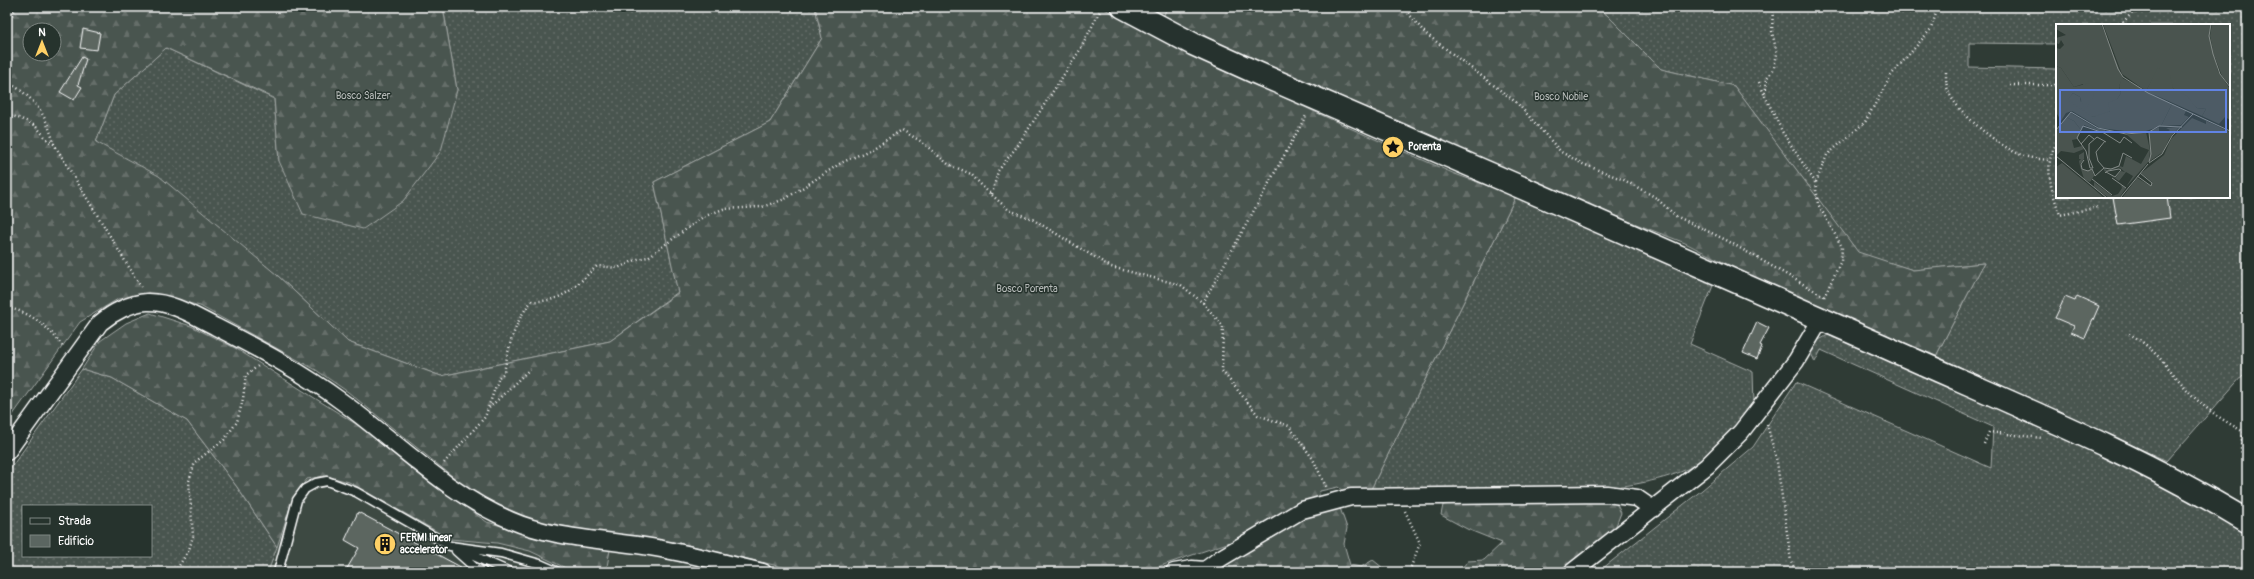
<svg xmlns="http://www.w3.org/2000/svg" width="2254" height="579" font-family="Pangolin,sans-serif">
<defs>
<pattern id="grass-dots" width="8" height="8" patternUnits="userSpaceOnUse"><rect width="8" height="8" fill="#4a544f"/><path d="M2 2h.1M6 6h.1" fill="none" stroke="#656e69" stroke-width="1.8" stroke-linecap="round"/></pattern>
<pattern id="forest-firs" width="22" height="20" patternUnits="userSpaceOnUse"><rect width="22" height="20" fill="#4a544f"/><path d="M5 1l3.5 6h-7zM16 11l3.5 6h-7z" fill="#656e69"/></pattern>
</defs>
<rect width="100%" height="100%" fill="#2f3b35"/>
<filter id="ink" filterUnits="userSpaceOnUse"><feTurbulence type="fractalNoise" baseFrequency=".025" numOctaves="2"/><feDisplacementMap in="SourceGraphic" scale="8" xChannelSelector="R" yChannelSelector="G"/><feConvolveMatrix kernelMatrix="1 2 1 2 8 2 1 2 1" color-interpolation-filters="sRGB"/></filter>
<g filter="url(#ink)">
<!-- built -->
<path fill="#3c4842" d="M326,476L349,482L450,539L497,543L530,551L574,572H268L293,498L307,479Z
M610,550L718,568L734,572H606Z"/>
<!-- grass -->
<path fill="url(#grass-dots)" stroke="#a4aaa7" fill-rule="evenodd" d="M443,7H815L822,38L770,122L654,182L678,292L610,341L441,376L348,342L277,275L96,142L114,95L166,48L274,99L279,161L457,90Z
M1143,7H1167L1163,18Z
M1595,7H2247V377L2243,375L2167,461L1936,356L1984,263L1913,270L1858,253L1734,86L1661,69L1607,15ZM2057,25H2229V197H2057V69L1969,67V43L2057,44Z
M1516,196L1714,283L1690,344L1753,372L1754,405C1738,424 1722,448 1701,461C1677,478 1639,484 1610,488L1370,491Z
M1828,335L2005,410L2166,486L2247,533V572H1598L1702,490L1753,447L1796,382L1991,468L1993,427L1821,350L1815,362L1811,353L1817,341Z
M82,369L112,378L187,421L237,487L277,547L268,572H7V473ZM23,506H151V556H23Z"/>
<!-- forest -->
<path fill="url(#forest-firs)" stroke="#a4aaa7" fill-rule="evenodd" d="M7,7H443L457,90L441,151L403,201L363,229L303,214L279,161L274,98L166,48L114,95L96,142L159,176L277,275L348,342L441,376L610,341L678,293L654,182L770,122L822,38L815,7H1101L1190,54L1352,129L1455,174L1516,196L1370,491L1344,492L1338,487L1320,491L1318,498L1236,540L1143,572H804L679,543L585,530L535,521L473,493L348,392L316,370L200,306L155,294L118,299L80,322L7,423ZM30,30H54V54H30Z
M1167,7H1595L1607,15L1661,69L1734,86L1858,252L1913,270L1984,263L1936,356L1767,284L1685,243L1551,191L1259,64L1163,18Z
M150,313L191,326L235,348L356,424L425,479L487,522L563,543L610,550L606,572H574L530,551L497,543L450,539L349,482L326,476L307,479L293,498L277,547L237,487L187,421L112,378L82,369L100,341L126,323Z
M1615,501L1621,513L1615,528L1561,572H1458L1468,561L1484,560L1502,543L1467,529L1441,515L1443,505L1466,502Z
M1339,505L1347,528L1344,544L1350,565L1361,567L1373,560L1388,572H1217L1218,568L1301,517Z"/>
<!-- building -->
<path fill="#5b6661" stroke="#fff" d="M83,29L100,33L97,50L80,48Z
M82,57L86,59L78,85L82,87L74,100L60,92Z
M2113,197H2167L2170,218L2118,225Z
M2077,296L2099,306L2085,338L2071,332L2074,326L2055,318L2065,297L2075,301Z
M1757,322L1769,328L1760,345L1762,346L1757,359L1743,353Z
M358,512L470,572H345L359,548L345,540Z"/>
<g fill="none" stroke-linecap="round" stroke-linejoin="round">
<!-- lane casing -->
<g stroke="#fff" stroke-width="11">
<path id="lane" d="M460,550L510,572
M456,551L474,567L483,572
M278,572L297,500L305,489L316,483L327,481L356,492L450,546L501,553L540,564L558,572"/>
</g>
<!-- street casing -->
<g stroke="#fff" stroke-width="19">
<path id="street" d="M7,452L100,323C113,312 131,303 147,302C171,301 196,317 216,327C259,349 302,372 341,401C396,441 446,493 510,520C551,538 600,539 644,546C684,552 724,563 763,572
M1174,572L1192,569L1205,570L1221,558L1302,510L1351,497L1607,494L1637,498L1653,509
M1572,572L1707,466L1741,432L1796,361L1821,319"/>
</g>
<!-- secondary casing -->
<g stroke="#fff" stroke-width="25">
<path id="secondary" d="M1123,7L1193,44L1257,73C1466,163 1675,254 1883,346C2005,401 2132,451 2247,521"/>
</g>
<!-- path -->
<path stroke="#fff" stroke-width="2.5" stroke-dasharray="1 3" stroke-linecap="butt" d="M1403,7L1425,33L1517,103L1561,152L1583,164L1624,180L1655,197L1676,216L1726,240L1824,296
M1773,7L1772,31L1777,54L1774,68L1767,78L1765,96L1783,133L1815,182L1818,204L1842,247L1841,261L1824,297
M2120,25L2131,14L2157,7
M7,26L16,7
M1946,72C1946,80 1946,86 1949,93C1958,113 1999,146 2019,154C2028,158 2039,159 2049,160
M7,82C34,96 47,116 54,144
M1759,82L1765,96
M2010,85H2057
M7,114C17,118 28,120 36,127C43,133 46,141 54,144L141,287
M2057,143C2042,165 2052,191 2060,215L2099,207
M1816,182L1827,155L1865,122L1892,74L1931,29L1938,7
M992,194L998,171L1018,145L1063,76L1080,50L1102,7
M1203,303L1307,114
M7,308C30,311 51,329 63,347
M2129,334C2155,346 2173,376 2193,396C2208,411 2226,422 2244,432C2240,445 2239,452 2247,463
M489,408L531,368
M1767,424L1777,462L1791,561L1796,572
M1984,444L1989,432L2042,438
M444,463L485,417L499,377L504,373C508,349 515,319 532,301C564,303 576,285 597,266L618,268L638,259L648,257L703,217L723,209L762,207L785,199L841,163L872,149L902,130L922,142L948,164L971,174L985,189L1009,210L1032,219L1111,267L1181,285L1203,303L1223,326L1222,371L1258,415L1289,426L1313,459L1326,487
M1405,511L1420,543L1409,572
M175,572L189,550L193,536L189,481L195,462L224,440L237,422L243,399L246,375L258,366"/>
<!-- lane -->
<use href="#lane" stroke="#26332d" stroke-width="8"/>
<!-- street -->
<use href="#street" stroke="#26332d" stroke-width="16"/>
<!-- secondary -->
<use href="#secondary" stroke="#26332d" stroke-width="22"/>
</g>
</g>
<!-- icons -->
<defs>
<g id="sight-disc" transform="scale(1.15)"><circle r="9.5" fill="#ffd166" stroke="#26332d"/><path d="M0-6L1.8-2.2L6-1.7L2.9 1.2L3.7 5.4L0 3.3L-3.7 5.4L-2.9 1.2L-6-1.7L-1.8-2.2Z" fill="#111"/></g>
<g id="building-disc" transform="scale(1.15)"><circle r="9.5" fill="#ffd166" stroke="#26332d"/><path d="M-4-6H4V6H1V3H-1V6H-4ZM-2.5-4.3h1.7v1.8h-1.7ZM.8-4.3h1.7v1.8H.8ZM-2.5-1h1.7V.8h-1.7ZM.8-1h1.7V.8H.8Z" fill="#111"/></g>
</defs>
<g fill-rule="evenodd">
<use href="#sight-disc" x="1393" y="147"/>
<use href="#building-disc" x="385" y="544"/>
</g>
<g text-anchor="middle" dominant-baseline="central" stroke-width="3" stroke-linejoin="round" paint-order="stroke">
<!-- park labels -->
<g font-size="10" fill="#b7bbb9" stroke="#26332d">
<text x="363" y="96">Bosco Salzer</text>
<text x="1561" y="97">Bosco Nobile</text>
<text x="1027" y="289">Bosco Porenta</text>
</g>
<!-- poi labels -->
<g font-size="10" font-weight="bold" fill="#fff" stroke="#26332d" text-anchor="start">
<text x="1408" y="147">Porenta</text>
<text x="400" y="538">FERMI linear<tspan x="400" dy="12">accelerator</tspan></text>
</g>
</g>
<!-- overview -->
<g transform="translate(2056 24)">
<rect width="174" height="174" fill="#2f3b35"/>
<path d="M0,0H45L67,54L63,62L65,69L54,87L49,91L37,93L30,91L11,76L17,69L24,73L25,78L27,60L18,63L5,44L0,42V24L4,25L8,21L5,16L3,20L0,19V14L10,11L0,5ZM47,0H155L153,10L162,47L174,65V96L169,93L163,100L146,92L150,85L141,84L117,64L103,44L90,67L66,50ZM156,0H174V62L166,52L158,31L154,12ZM116,80L130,87L128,91L133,93L125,101L105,102ZM138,91L174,108V174H66L81,154L95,162L96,158L85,149L108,131L115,115L136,94L150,100V97ZM10,93L18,97L25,106L21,115L16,116L18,124L26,122L28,125L18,129L5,127L1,131L0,107ZM90,108L94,126L93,137L70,163L77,152L70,148L63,157L50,148L59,154L65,147L69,148L63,143L49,148L47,144L51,146L63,142L67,143L70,132L85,140L93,126L85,123L71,111ZM28,128V135L24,140L27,146H36L38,152L34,158L28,155L24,142L23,137L25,135H23V131ZM6,139L39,166L48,174H0V143ZM38,158L56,172L62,170L66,164L65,161L70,164L63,174H53L38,163Z" fill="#4a544f"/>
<path d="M0,42L5,44L18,63L33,59L36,62L38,72L31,83L27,81L24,73L17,69L12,76L37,93L54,87L52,79L61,75L65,69L63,62L66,54L116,80L105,102L84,109L44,104L16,87L10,89L5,97L0,88ZM102,43L114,51L117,64L131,72L141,84L150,85L146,92L90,67ZM15,89L40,104L49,106V109L28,101L25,106L18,97L10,93ZM103,103V107L109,109L114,106L110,104L123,103L113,115L107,128L94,137V107Z" fill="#4a544f"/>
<path fill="none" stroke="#828986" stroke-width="1" d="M46,0L62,45L67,53L92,69L174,107M155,0L153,12L157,30L164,50L174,63M0,106L15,88L42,104L70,110L93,108L103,102L126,103M93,108L95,130L93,138M49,117L40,128L42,137L48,144L55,145L63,142L67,129L76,134M50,118L41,113L33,120V134L37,144H34L30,127L21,114L27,102L48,109L64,119L68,113L76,119M25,120L33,111L38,115M0,132L51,174M28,136L25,140L26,145L32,147L36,145L39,152L48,144M93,139L106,130L116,112L137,90M49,149L50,148L52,147L63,145L65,146L59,153L50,148M81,152L95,162L96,159L84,149M56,154L70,164M36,155L56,171M64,174L92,140"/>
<path fill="#6183e4" fill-opacity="0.15" stroke="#6183e4" stroke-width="2" d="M4,66H170V108H4Z"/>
<rect width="174" height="174" fill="none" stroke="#fff" stroke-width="2"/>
</g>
<!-- margin -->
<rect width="2254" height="579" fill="none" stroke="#26332d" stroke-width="24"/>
<rect x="12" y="12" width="2230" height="555" fill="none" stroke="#fff" stroke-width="1.5" filter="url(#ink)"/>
<!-- legend -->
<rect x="22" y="505" width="130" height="52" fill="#26332d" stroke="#7d8581"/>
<rect x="30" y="518" width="20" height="6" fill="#26332d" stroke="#7d8581"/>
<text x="58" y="525" font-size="12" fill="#ffffff">Strada</text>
<rect x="30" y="535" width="20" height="12" fill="#5b6661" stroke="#7d8581"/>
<text x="58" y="545" font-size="12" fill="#ffffff">Edificio</text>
<!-- north arrow -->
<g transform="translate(42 42)"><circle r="19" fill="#26332d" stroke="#7d8581"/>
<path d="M0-3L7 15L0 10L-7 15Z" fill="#ffd166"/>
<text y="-6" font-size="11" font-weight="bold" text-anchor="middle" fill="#ffffff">N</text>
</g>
</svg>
